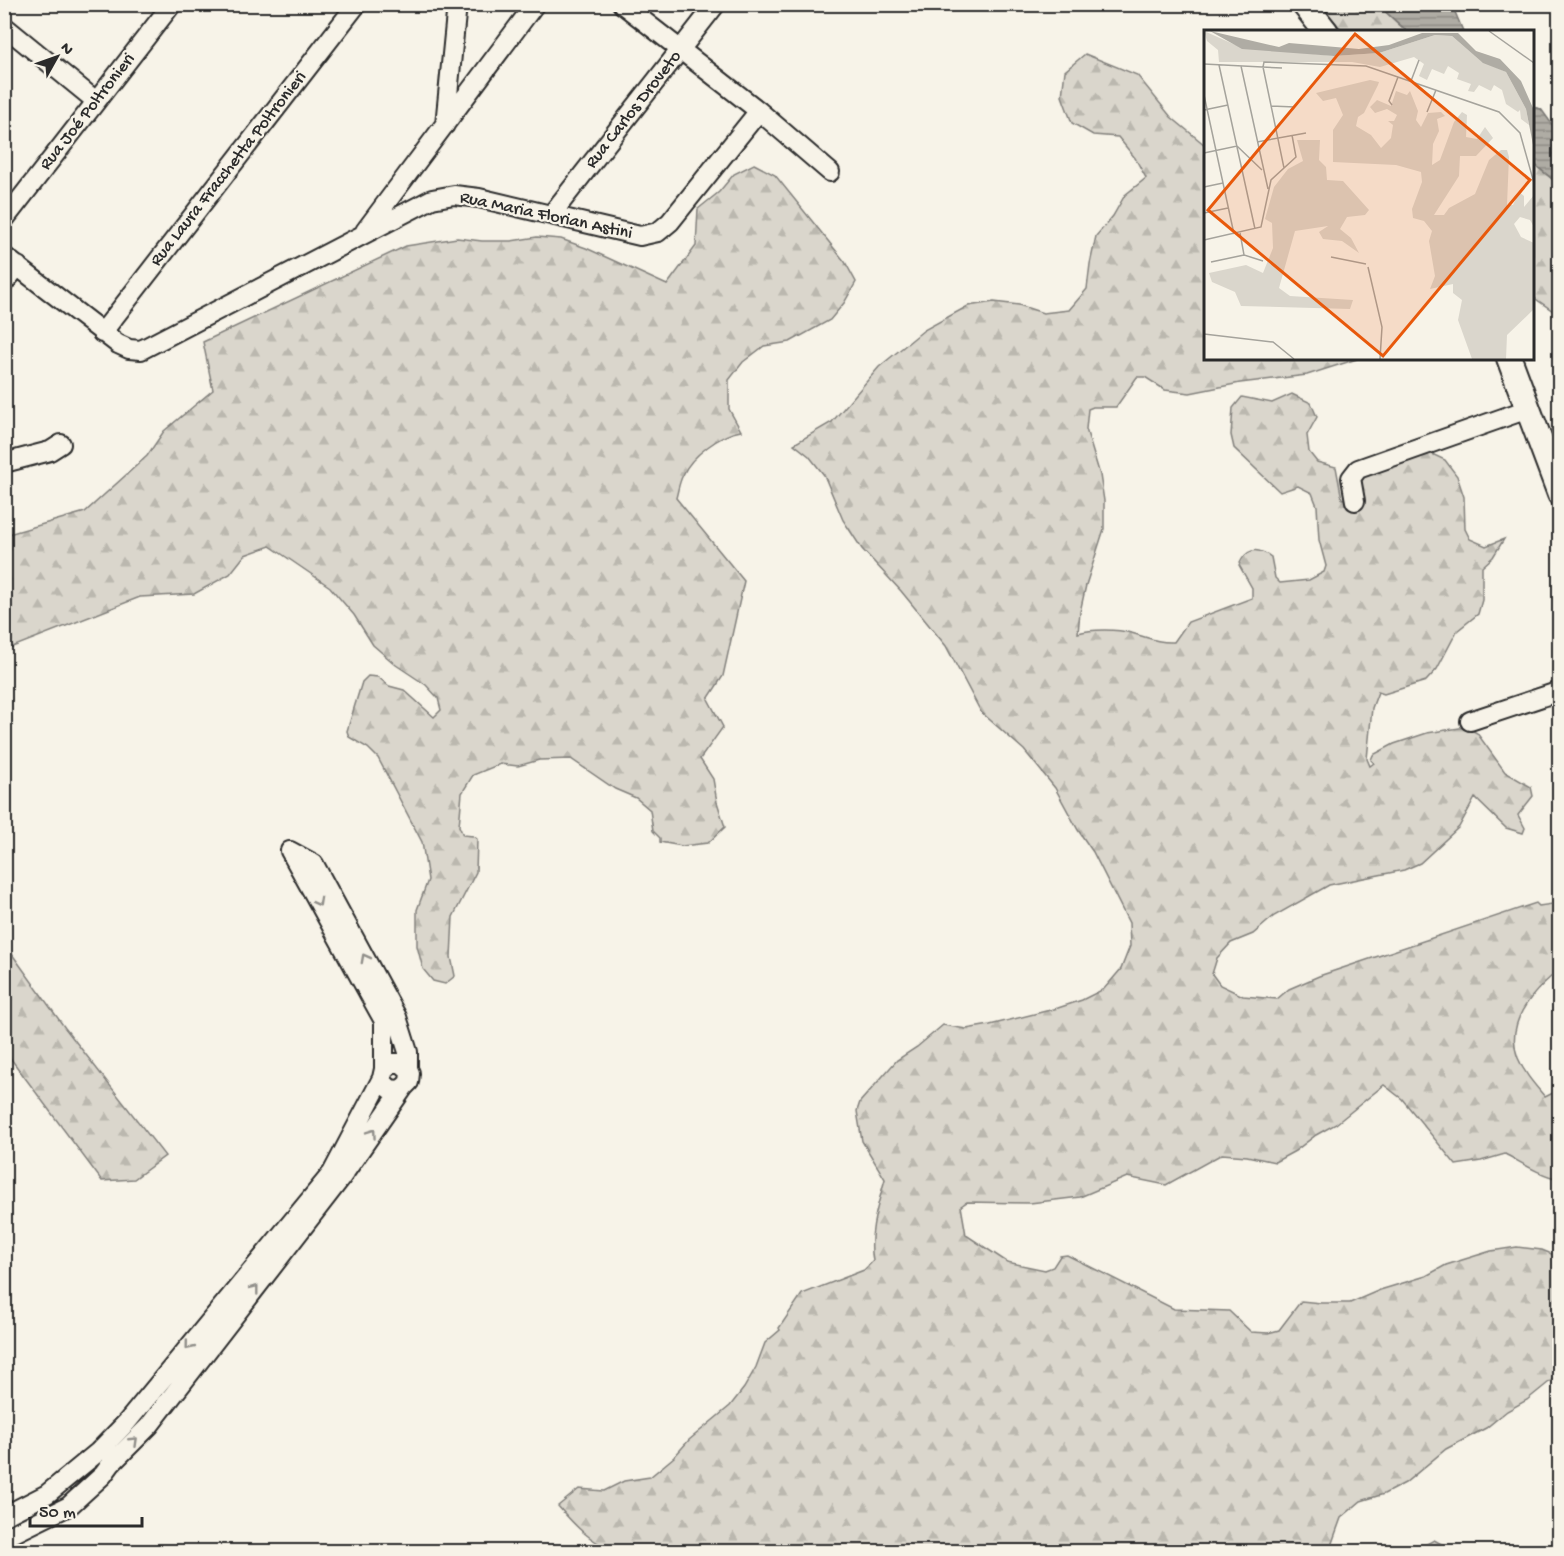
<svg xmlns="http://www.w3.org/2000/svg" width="1564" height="1556" font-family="'Gochi Hand',sans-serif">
<defs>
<pattern id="forest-firs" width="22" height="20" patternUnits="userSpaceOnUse" patternTransform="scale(1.5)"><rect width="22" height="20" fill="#dad6cc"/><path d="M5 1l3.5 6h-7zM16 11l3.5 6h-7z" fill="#bbb8af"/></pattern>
<pattern id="water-rules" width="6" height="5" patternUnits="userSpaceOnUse" patternTransform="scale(1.5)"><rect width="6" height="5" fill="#afaca4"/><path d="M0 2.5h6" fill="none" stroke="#8f8c86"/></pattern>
</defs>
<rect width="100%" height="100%" fill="#f7f3e8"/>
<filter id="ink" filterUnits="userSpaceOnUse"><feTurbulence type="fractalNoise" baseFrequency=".0167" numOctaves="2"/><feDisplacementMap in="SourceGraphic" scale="12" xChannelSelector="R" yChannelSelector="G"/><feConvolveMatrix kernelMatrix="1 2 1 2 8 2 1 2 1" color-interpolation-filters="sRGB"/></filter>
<g filter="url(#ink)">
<!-- forest -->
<path fill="url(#forest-firs)" stroke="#82807c" stroke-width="1.5" d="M1320,5H1378L1406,31H1343Z
M1085,54L1137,75L1171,117L1205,145L1206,358L1357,359L1307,375L1240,383L1190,393L1165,390L1145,377H1137L1116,407H1093L1088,409L1086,429L1100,475L1104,501V529L1086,585L1080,612L1078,633C1091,629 1118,629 1131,633C1146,637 1159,643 1174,642L1188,622L1252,598V588L1239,565C1246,549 1256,546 1271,557L1275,578L1280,583L1309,580L1324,572L1326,566L1319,540L1317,506L1312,493L1298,486L1280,492L1234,448L1231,435L1233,408L1242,397L1272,403L1292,394L1311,403L1317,417L1307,435L1309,452L1317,462L1336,467L1342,499L1348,498L1365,476L1386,462L1430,453L1445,460L1457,476L1464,497L1465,529L1470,539L1486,546L1504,539L1493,557L1482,567V600L1478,614L1457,631L1437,669L1426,681L1384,694L1378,692L1372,708L1367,759L1370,766L1374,763L1371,760L1373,755L1394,744L1427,733L1466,727L1477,733L1505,772L1531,787L1533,796L1518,815L1525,828L1523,833L1506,828L1475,798L1459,827L1420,863L1404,870L1329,885L1274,916L1253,934L1231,943L1217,958L1212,974L1220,985L1243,996L1277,999L1289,989L1319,976L1536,903L1539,906L1559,903V970C1533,991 1504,1022 1518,1058C1524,1073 1535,1085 1545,1097L1559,1090V1179C1540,1175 1522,1163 1505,1154L1481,1161L1456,1165L1402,1099L1384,1085L1336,1124L1316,1135L1295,1151L1275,1162L1247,1156L1222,1154L1166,1185L1127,1177L1080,1197L1030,1203L967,1202L961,1206L966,1235L1007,1262L1045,1270L1053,1267L1060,1256L1067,1255L1174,1309L1229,1311L1251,1332L1268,1333L1279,1330L1301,1301L1321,1303H1350L1380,1290L1426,1276L1446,1265L1491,1251L1517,1247L1542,1250L1559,1257V1374L1527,1400L1507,1411L1486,1428L1446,1449L1405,1483L1384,1494L1361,1501L1341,1518L1332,1543L1337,1551H612C587,1538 576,1527 558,1506L579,1489L604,1491L624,1481L650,1477L674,1457L689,1440L730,1406L744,1388L756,1367L765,1343L780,1330L779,1328L802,1294L864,1270L873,1261C868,1234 878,1205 885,1179L862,1141L857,1111L860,1102L897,1060L917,1047L943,1025L966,1029L990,1025L1058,1008L1082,1000L1104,989L1121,969L1130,946L1129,923L1093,852L1078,830L1055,788L1024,750L981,712L946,646L901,591L862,549L843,520L824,475L809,456L794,444L832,422L879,367L924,330L968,306L994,302L1019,305L1043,313L1069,310L1087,289L1090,264L1096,236L1113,216L1125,195L1146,178L1135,158L1118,137L1093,135L1072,123L1062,96L1065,71Z
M1532,163L1557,183L1559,188V315L1533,297Z
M754,164L775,175L845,262L856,282L844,303L830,320L790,342L764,346L743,362L729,380V409L741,431C721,434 691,456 683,475C679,482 678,491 676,498L744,581L723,676L708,699L723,727L700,759L713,779L717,802L725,827L708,843L682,846L660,842V838L653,831L650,810L636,798L615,789L571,759L539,760L518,766L500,764L473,775L462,793L459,826L463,835L473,836L477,839L476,872L453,917L451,957L455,976L445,984L433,981L423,969L417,946V910L428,880L422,842L378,758L368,748L349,737L347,731L362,682L368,676L378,677L389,686L404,690L434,717L441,710L438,698L426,685L396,665L373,645L354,615L330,587L270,546L245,555L230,574L194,594L140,597L5,650V535L85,512L147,456L164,431L213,390L203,342L406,246L457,238L482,241H511L537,237L561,239L586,248L667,285L696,246L698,209L719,192L734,174Z
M4,943L65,1028L165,1156L134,1179L102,1181L5,1051Z
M1434,1540L1454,1551H1413H1414Z"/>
<!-- water -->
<path fill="url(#water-rules)" stroke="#7a7874" stroke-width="1.5" d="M1378,5H1452L1463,31H1407Z
M1533,107L1541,109L1559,134V188L1557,183L1533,163Z"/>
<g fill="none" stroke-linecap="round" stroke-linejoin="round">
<!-- street casing -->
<g stroke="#2b2b2b" stroke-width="22">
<path id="street" d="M622,4L759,111L830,172
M4,26L96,101
M445,125L457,4
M551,215L716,4
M4,220L172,4
M365,231L535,4
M4,256L118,344L129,349L141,350L432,199L454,195L479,198L640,236L658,232L670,222L759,111
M4,283L18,266
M102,333L357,4
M4,463L50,451L61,444
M1355,501L1351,478L1358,469L1528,409
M1470,721L1560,691
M290,851L384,1021V1069L382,1078L384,1083L390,1089L398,1090L403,1088L409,1082L410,1073L408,1069L401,1063H392L384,1069
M290,851L314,864L397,1017L408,1052V1069
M4,1516L47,1494L98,1452L127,1422L332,1173L382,1078
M4,1538L69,1506L103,1475L111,1464L149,1426L341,1178L404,1087"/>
</g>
<!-- secondary casing -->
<g stroke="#2b2b2b" stroke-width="28">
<path id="secondary" d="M1304,4L1326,32
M1509,358L1560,494"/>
</g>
<!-- street -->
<use href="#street" stroke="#f7f3e8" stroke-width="18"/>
<!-- secondary -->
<use href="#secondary" stroke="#f7f3e8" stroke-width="24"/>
</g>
<!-- one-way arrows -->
<defs><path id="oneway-chevron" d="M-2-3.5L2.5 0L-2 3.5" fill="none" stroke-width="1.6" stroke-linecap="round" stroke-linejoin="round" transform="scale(1.5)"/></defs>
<g stroke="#918f8a">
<use href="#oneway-chevron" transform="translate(318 902) rotate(61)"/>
<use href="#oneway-chevron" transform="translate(365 958) rotate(-118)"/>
<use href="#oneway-chevron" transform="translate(372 1133) rotate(-55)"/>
<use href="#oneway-chevron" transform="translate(255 1289) rotate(-52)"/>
<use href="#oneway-chevron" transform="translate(189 1346) rotate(129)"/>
<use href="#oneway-chevron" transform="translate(134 1441) rotate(-44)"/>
</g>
</g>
<g text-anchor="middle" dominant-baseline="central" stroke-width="4.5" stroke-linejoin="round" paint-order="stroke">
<!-- street labels -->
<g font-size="18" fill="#2b2b2b" stroke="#f7f3e8">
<text transform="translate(634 110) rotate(-52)">Rua Carlos Droveto</text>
<text transform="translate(88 112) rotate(-52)">Rua Joé Poltronieri</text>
<text transform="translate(229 169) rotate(-52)">Rua Laura Fracchetta Poltronieri</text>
<text transform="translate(546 216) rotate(12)">Rua Maria Florian Astini</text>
</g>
</g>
<!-- overview -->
<g transform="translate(1204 30)">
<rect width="330" height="330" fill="#f7f3e8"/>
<path d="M0,1L36,17L130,26L175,23L231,5L248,6L277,31L302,42L322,79L325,95L317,89L316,80L314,82L302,74L298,60L290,55L287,61L275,55L270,62L264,61L267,54L253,49L255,43L244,36L240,44L228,39L223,50L215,46L220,34L210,27L176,37L148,32H15L14,20L3,11ZM166,50L175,52L174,55L160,83L154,87L152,96L167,105L177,118L187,108L189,95L184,91H190L193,85L183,79L171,83L166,77L173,70L187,76L192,61L203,65L206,61L214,81L212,90L217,97L224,83L237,82L241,86L233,89L235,101L229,114L228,135L236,130L250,92L258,82L263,85L262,107L273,109L281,97L289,108L272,126H256L255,146L230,185H240L245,178L271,164L285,130L297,120H303L305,127L303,175H309L315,162L320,166V177L330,165V197L326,190L316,187L310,194L317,207L330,213V279L303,305L302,329H268L254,290L258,270L249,263V254L226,259L231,246L225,211L228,201L220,191L209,188L208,179L218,152L217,142L192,135L129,132V100L139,85L132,68L119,71L112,63ZM93,110H116L115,130L122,137L123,150L139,151L165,180L161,185L143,187L136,199L147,208L155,223L138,211L119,209L115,202L124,196L91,201L75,258L86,266L149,270L146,279L37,276L31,262L8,252L5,243L42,235L59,243L69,218L68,193L61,189L70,157L84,139L99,131Z" fill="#dad6cc"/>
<path d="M6,1L75,17L85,13L155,19L185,15L218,3H254L272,21L296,29L317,51L329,78L330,120L322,79L302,42L279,33L248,6L231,5L175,23L130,26L38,19Z" fill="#afaca4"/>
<path fill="none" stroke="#a5a39c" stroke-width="1.5" d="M285,1L330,33M0,34L78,38M15,35L51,199M37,36L64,159M59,37L60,32L162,36L295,82L316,103L330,153M59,37L80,138M207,51L215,30M0,65L30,204M188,75L185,71L194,47M67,76L91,77M0,80L24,75M223,82L232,60M53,112L102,103M0,123L33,116L58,140M0,157L19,153M0,183L24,178M36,203L40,225L59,231M0,210L57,197L67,150L92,127L88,105M127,227L162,234M7,232L40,225M164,237L178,297L176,329M0,304L69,312L90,329"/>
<path fill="#e8590c" fill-opacity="0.15" stroke="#e8590c" stroke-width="3" d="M151,4L326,150L179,326L4,180Z"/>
<rect width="330" height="330" fill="none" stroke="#2b2b2b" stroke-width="3"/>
</g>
<!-- margin -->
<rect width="1564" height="1556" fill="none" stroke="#f7f3e8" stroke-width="24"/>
<rect x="12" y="12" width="1540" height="1532" fill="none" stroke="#2b2b2b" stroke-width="2" filter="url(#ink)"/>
<!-- north arrow -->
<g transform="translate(57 57) rotate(50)" stroke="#f7f3e8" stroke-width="4.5" paint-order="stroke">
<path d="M0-4.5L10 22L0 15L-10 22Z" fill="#2b2b2b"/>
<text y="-9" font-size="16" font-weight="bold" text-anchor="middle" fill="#2b2b2b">N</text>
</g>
<!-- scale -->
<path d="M30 1517v9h112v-9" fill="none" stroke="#2b2b2b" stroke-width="3"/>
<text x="39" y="1517" font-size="18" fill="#2b2b2b" stroke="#f7f3e8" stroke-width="4.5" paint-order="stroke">50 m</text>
</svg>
